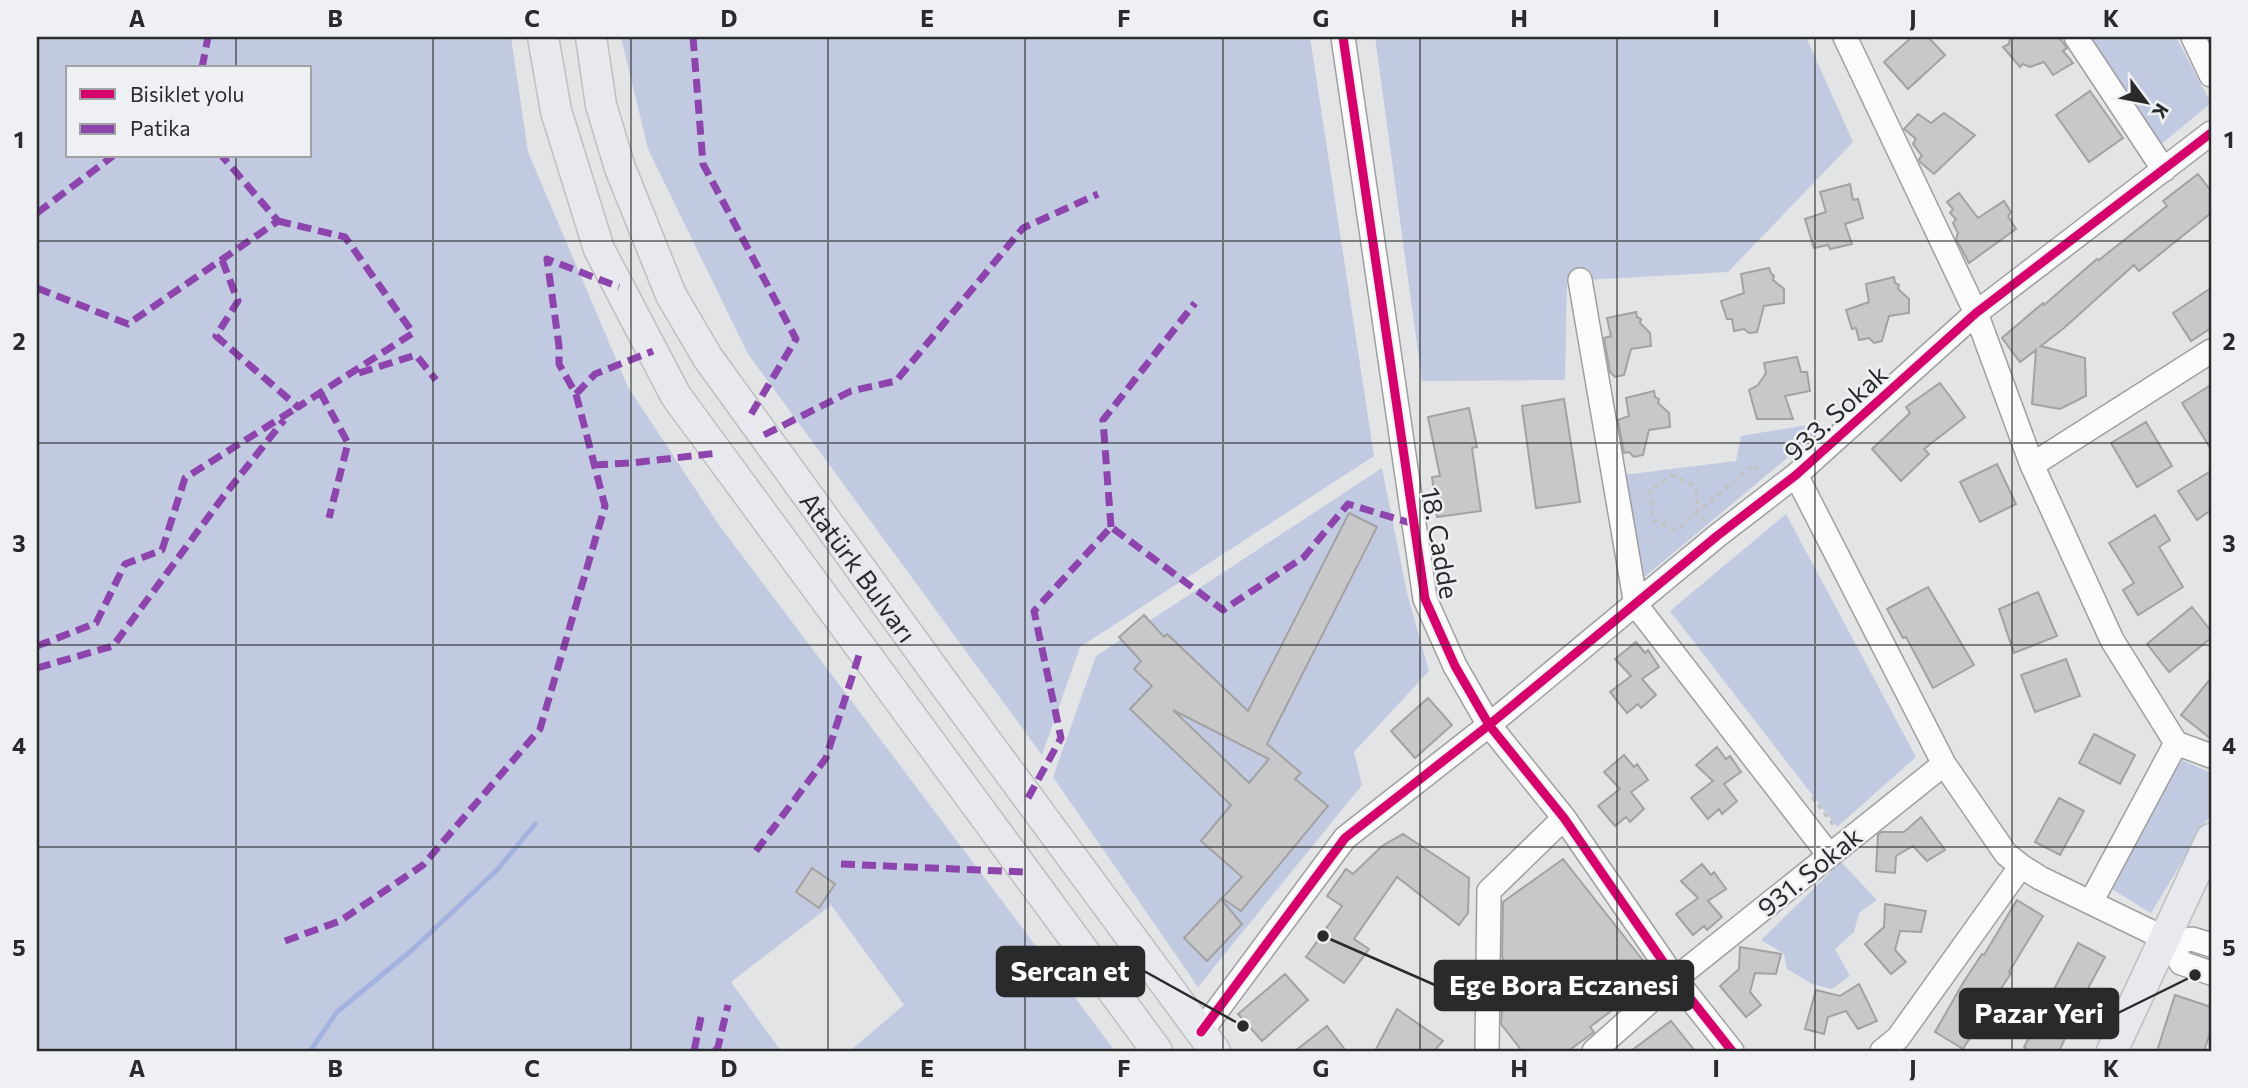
<svg xmlns="http://www.w3.org/2000/svg" width="2248" height="1088" font-family="Commissioner,sans-serif">
<rect width="100%" height="100%" fill="#e3e4e5"/>
<!-- green -->
<path fill="#c1cae1" fill-rule="evenodd" d="M37,37H511L528,152L628,387L719,525L1115,1051H850L904,1005L831,905L731,982L781,1051H37ZM68,68H310V156H68Z
M621,37H1310L1374,456L1080,647L1042,755L748,354L648,149Z
M1375,37H1806L1853,142L1728,272L1567,281L1565,380L1422,381Z
M2088,37H2176L2211,103L2159,146Z
M1814,424L1817,433L1641,580L1623,475L1736,461L1741,436Z
M1382,468L1407,593L1429,671L1354,752L1362,785L1198,987L1053,777L1096,656Z
M1786,514L1916,757L1837,827L1670,611Z
M2182,760L2211,773V814L2151,913L2105,885Z
M1841,862L1877,900L1859,913L1854,932L1835,949L1850,976L1832,989L1812,984L1787,969L1784,954L1761,940Z"/>
<g fill="none" stroke-linecap="round" stroke-linejoin="round">
<!-- stream -->
<path stroke="#a4b2df" stroke-width="5" d="M310,1051L337,1012L412,950L498,869L535,824"/>
</g>
<!-- building -->
<path fill="#c8c8ca" stroke="#a2a2a3" stroke-width="2" fill-rule="evenodd" d="M1912,37H1928L1945,55L1908,89L1884,62Z
M2010,37H2052L2060,39L2067,48L2063,51L2073,63L2053,75L2044,62L2030,67L2023,64L2020,67L2003,47L2009,44Z
M2090,91L2123,138L2089,162L2056,115Z
M1944,113L1975,135L1934,174L1920,162L1919,159L1922,156L1913,144L1916,139L1904,129L1918,114L1931,123Z
M2198,174L2211,191V213L2139,271L2134,265L2064,328L2041,346L2085,358L2086,396L2060,409L2032,404L2036,350L2020,362L2002,338L2043,303L2044,305L2097,259L2099,260L2167,206L2163,201Z
M1850,184L1853,200L1858,199L1863,218L1845,224L1852,244L1830,249L1828,245L1814,248L1805,219L1826,212L1820,192Z
M1959,193L1978,218L2004,201L2011,212L2008,216L2016,229L1969,263L1956,239L1958,233L1953,223L1956,219L1950,213L1953,209L1947,202Z
M1769,268L1771,273L1774,276L1773,280L1784,289V303L1764,306L1757,332L1749,333L1744,329L1734,331L1732,319H1727L1721,301L1744,293L1741,274Z
M1894,277L1895,283L1899,285L1898,289L1909,299V313L1889,316L1882,341L1874,343L1869,338L1859,340L1856,328L1852,329L1846,310L1869,302L1866,284Z
M2211,288V328L2191,341L2173,313Z
M1636,312L1637,317L1641,319L1640,323L1650,333L1651,346L1631,349L1624,375L1615,377L1610,372L1604,338L1611,336L1607,318Z
M1797,357L1801,372H1807L1810,391L1785,396L1793,419H1757L1749,390L1758,385L1766,373L1764,363Z
M1940,383L1965,417L1924,449L1929,454L1901,481L1872,449L1910,413L1906,407Z
M2211,385V449L2182,403Z
M1654,391L1655,397L1659,399L1658,403L1669,413L1670,427L1649,430L1643,455L1634,457L1629,452L1624,453L1618,420L1629,416L1626,398Z
M1564,399L1580,502L1536,508L1522,406Z
M1469,408L1477,447L1472,448L1481,511L1437,517L1432,477L1440,476L1428,417Z
M2146,422L2172,466L2137,487L2111,443Z
M1997,464L2016,504L1980,522L1960,482Z
M2211,471V510L2197,520L2178,491Z
M1349,513L1377,527L1267,744L1301,773L1295,779L1328,806L1241,911L1222,898L1242,877L1201,841L1231,805L1130,709L1152,686L1134,669L1141,661L1119,637L1144,615L1164,637L1167,634L1248,711ZM1173,710L1269,759L1249,783Z
M2155,515L2170,540L2159,547L2183,587L2138,615L2123,590L2134,583L2109,543Z
M1928,587L1974,665L1933,688L1906,637L1903,638L1887,609Z
M2038,592L2057,636L2014,653L1999,609Z
M2192,607L2211,631V638L2169,672L2147,644Z
M1636,642L1645,653L1648,650L1659,667L1642,679L1656,695L1641,708L1638,704L1627,713L1610,692L1631,676L1615,659Z
M2066,659L2080,696L2035,712L2021,675Z
M2211,678V739L2181,715Z
M1428,698L1452,725L1415,758L1391,731Z
M2094,734L2135,755L2120,784L2079,763Z
M1717,747L1726,759L1730,756L1741,772L1724,784L1737,801L1722,814L1719,809L1708,819L1691,798L1713,781L1696,765Z
M1624,755L1634,767L1637,764L1648,780L1631,792L1644,809L1630,822L1626,817L1615,826L1598,806L1620,789L1604,772Z
M2059,798L2084,811L2060,855L2035,842Z
M1921,817L1945,850L1927,861L1913,846L1896,856L1895,873L1876,871L1878,834L1882,832H1904Z
M1403,834L1469,878L1468,913L1459,925L1397,877L1354,939L1369,949L1344,983L1306,957L1342,906L1327,896L1346,869L1353,874L1382,846Z
M1563,859L1656,977L1590,1027L1594,1032L1568,1051H1522L1501,1024L1502,1011L1526,994L1502,957L1503,902Z
M1702,864L1711,875L1714,872L1726,889L1708,901L1722,917L1707,930L1704,926L1693,935L1676,914L1698,898L1681,881Z
M812,868L835,884L819,908L796,892Z
M1221,899L1242,924L1207,961L1184,938Z
M2017,900L2043,916L2009,972L2011,973L1963,1049L1935,1032L1963,983L1982,954L1984,955Z
M1885,904L1926,911L1921,932L1900,931L1895,950L1906,962L1891,974L1865,944L1884,927Z
M2078,943L2105,957L2074,1014L2076,1016L2059,1051H2031L2024,1047Z
M1740,947L1781,954L1776,974L1755,973L1750,992L1761,1005L1746,1017L1720,986L1739,969Z
M1285,974L1308,1000L1262,1041L1238,1014Z
M1859,984L1877,1021L1858,1029L1846,1011L1828,1017L1824,1034L1805,1029L1816,990L1840,996Z
M2175,995L2211,1007V1030L2204,1051H2157Z
M1397,1009L1443,1041L1434,1051H1375Z
M1671,1021L1695,1051H1631Z
M1327,1026L1346,1051H1295Z"/>
<g fill="none" stroke-linecap="round" stroke-linejoin="round">
<!-- minor casing -->
<g stroke="#9e9fa0" stroke-width="26">
<path id="minor" d="M1343,37L1425,599L1455,666L1489,725L1564,818L1675,979L1732,1051
M1845,37L1976,313L2032,465L2112,640L2176,743L2211,756
M2076,37L2164,170
M2193,37L2211,75
M1580,280L1636,605L1829,855
M2032,465L2211,351
M1796,475L1944,764L2006,854L2021,866L2040,878L2164,938L2171,943L2181,963L2211,973
M2091,902L2176,743
M2171,943L2192,939L2211,945
M1201,1032L1345,838L1489,725L1717,536L1796,475L1976,313L2211,133
M1487,1051L1489,891L1564,818
M1594,1051L1675,979L1944,764
M1882,1051L1898,1038L2021,866"/>
</g>
<!-- major casing -->
<g stroke="#bebfbf" stroke-width="33">
<g id="major">
<path d="M543,37L556,111L599,249L676,396L1157,1051"/>
<path id="s1" d="M591,37L601,105L620,168L671,295L708,358L945,685L1215,1051"/>
<path d="M2112,1051L2211,839"/>
</g>
</g>
<!-- path -->
<path stroke="#c2c3c4" stroke-width="3.5" stroke-dasharray="5 5" stroke-linecap="butt" d="M1705,521L1698,513L1696,487L1672,475L1650,490L1653,520L1677,530L1754,464L1762,476
M1812,797L1835,827"/>
<!-- minor -->
<use href="#minor" stroke="#fbfbfb" stroke-width="23"/>
<!-- major -->
<use href="#major" stroke="#e7e9ee" stroke-width="30"/>
<!-- quiet -->
<path stroke="#8e44ad" stroke-width="7" stroke-dasharray="14 7" stroke-linecap="butt" d="M693,37L703,164L796,339L750,416
M202,68L208,37
M37,213L113,156
M222,260L238,301L216,336L298,407L413,333L345,237L278,221
M37,288L128,324L278,221L222,156
M359,373L416,355L436,380
M320,392L348,443L329,518
M576,394L595,374L653,351
M764,435L851,391L896,381L1023,228L1098,194
M594,465L631,463L718,453
M1111,527L1103,420L1195,303
M37,646L96,623L125,564L162,550L185,478L298,407
M37,668L113,646L223,497L284,420
M1028,798L1061,738L1034,611L1111,527L1223,610L1304,557L1348,504L1414,524
M756,851L826,758L861,649
M841,864L1025,872
M285,941L340,921L423,865L540,729L605,506L576,394L559,364V346L547,259L619,287
M694,1051L701,1017
M715,1051L718,1047L728,1005"/>
<!-- cycleway casing -->
<g stroke="#eff0f3" stroke-width="13">
<path id="cycleway" d="M1343,37L1425,599L1455,666L1489,725L1564,818L1675,979L1732,1051
M1201,1032L1345,838L1489,725L1717,536L1796,475L1976,313L2211,133"/>
</g>
<!-- cycleway -->
<use href="#cycleway" stroke="#d6006c" stroke-width="9"/>
</g>
<!-- grid -->
<path fill="none" stroke="#292a2b" stroke-width="2" stroke-opacity="0.55" d="M236,37V68M433,37V1051M631,37V1051M828,37V1051M1025,37V1051M1223,37V1051M1420,37V1051M1617,37V1051M1815,37V1051M2012,37V1051M236,156V1051M37,241H2211M37,443H2211M37,645H2211M37,847H2211"/>
<g text-anchor="middle" dominant-baseline="central" stroke-width="5" stroke-linejoin="round" paint-order="stroke">
<!-- street labels -->
<g font-size="26" fill="#292a2b" stroke="#eff0f3">
<text transform="translate(1835 412) rotate(-42)">933. Sokak</text>
<text transform="translate(1441 543) rotate(80)">18. Cadde</text>
<text stroke="none"><textPath href="#s1" startOffset="602">Atatürk Bulvarı</textPath></text>
<text transform="translate(1809 871) rotate(-39)">931. Sokak</text>
</g>
</g>
<!-- callouts -->
<path fill="none" stroke="#292a2b" stroke-width="2.5" d="M1243 1026L1144 971M1323 936L1435 985M2195 975L2118 1013"/>
<g fill="#292a2b" stroke="#eff0f3" stroke-width="2.5">
<circle cx="1243" cy="1026" r="7"/>
<circle cx="1323" cy="936" r="7"/>
<circle cx="2195" cy="975" r="7"/>
</g>
<g fill="#292a2b" stroke="#292a2b" stroke-width="2.5">
<rect x="997" y="947" width="147" height="49" rx="7"/>
<rect x="1435" y="961" width="258" height="49" rx="7"/>
<rect x="1960" y="989" width="158" height="49" rx="7"/>
</g>
<g font-size="28" text-anchor="middle" font-weight="bold" fill="#fff">
<text x="1070" y="981">Sercan et</text>
<text x="1564" y="995">Ege Bora Eczanesi</text>
<text x="2039" y="1023">Pazar Yeri</text>
</g>
<!-- border -->
<rect width="2248" height="1088" fill="none" stroke="#eff0f3" stroke-width="77"/>
<!-- legend -->
<rect x="66" y="66" width="245" height="91" fill="#eff0f3" stroke="#a0a1a3" stroke-width="2"/>
<rect x="80" y="89" width="35" height="10" fill="#d6006c" stroke="#a0a1a3" stroke-width="2"/>
<text x="130" y="102" font-size="21" fill="#292a2b">Bisiklet yolu</text>
<rect x="80" y="124" width="35" height="10" fill="#8e44ad" stroke="#a0a1a3" stroke-width="2"/>
<text x="130" y="136" font-size="21" fill="#292a2b">Patika</text>
<!-- north arrow -->
<g transform="translate(2146 102) rotate(122)" stroke="#eff0f3" stroke-width="5" paint-order="stroke">
<path d="M0-5L12 26L0 18L-12 26Z" fill="#292a2b"/>
<text y="-10" font-size="19" font-weight="bold" text-anchor="middle" fill="#292a2b">K</text>
</g>
<rect x="38" y="38" width="2172" height="1012" fill="none" stroke="#292a2b" stroke-width="2.5"/>
<g font-size="23" text-anchor="middle" font-weight="bold" fill="#292a2b">
<text x="137" y="27">A</text>
<text x="335" y="27">B</text>
<text x="532" y="27">C</text>
<text x="729" y="27">D</text>
<text x="927" y="27">E</text>
<text x="1124" y="27">F</text>
<text x="1321" y="27">G</text>
<text x="1519" y="27">H</text>
<text x="1716" y="27">I</text>
<text x="1913" y="27">J</text>
<text x="2111" y="27">K</text>
<text x="19" y="148">1</text>
<text x="2229" y="148">1</text>
<text x="19" y="350">2</text>
<text x="2229" y="350">2</text>
<text x="19" y="552">3</text>
<text x="2229" y="552">3</text>
<text x="19" y="754">4</text>
<text x="2229" y="754">4</text>
<text x="19" y="956">5</text>
<text x="2229" y="956">5</text>
<text x="137" y="1077">A</text>
<text x="335" y="1077">B</text>
<text x="532" y="1077">C</text>
<text x="729" y="1077">D</text>
<text x="927" y="1077">E</text>
<text x="1124" y="1077">F</text>
<text x="1321" y="1077">G</text>
<text x="1519" y="1077">H</text>
<text x="1716" y="1077">I</text>
<text x="1913" y="1077">J</text>
<text x="2111" y="1077">K</text>
</g>
</svg>
